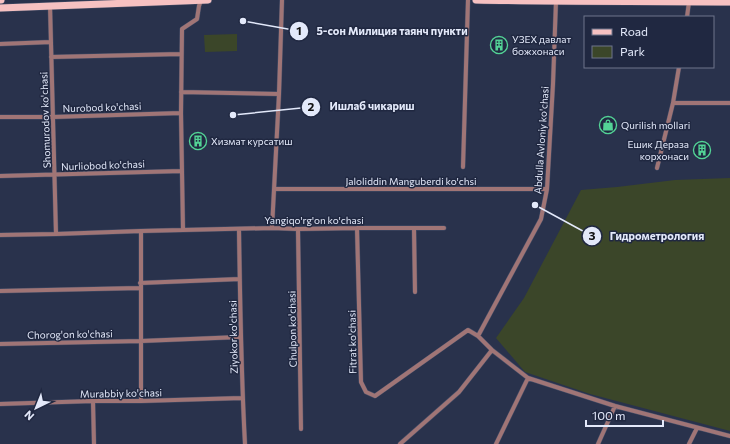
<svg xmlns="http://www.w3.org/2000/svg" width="730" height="444" font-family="Commissioner,sans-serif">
<rect width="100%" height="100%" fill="#29324c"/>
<!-- green -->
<path fill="#3b4629" d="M237,34V51L205,52L204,35Z
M730,178V431L590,394L525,372L496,338L524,298L581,190L617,187L675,180Z"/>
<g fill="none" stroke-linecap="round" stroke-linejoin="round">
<!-- minor casing -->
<g stroke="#474f68" stroke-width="5">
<path id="minor" d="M50,5L56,234
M687,17L689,2
M0,44L51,42
M51,57L181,54
M181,92L279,94
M673,103H730
M0,117H53L181,113
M463,167L468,0
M657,168L673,103L679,67
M0,176L182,171
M275,189H547
M272,228L279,94L282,0
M357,228L361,382L366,392L375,396L468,330L478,336L492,350L528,378L615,406L730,436
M414,228L415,292
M239,229C240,301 241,372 245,444
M298,229L301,429
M183,230L181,113L182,29L197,19L199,6L201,0
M141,231V401
M0,235L56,234L141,231L272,228L298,229L357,228H444
M140,283L240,279
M0,291L140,288
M478,336L541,219L547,189L553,84L556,1
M0,344L141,341L240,337
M93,401L94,444
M0,404L93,401H141L242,398
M400,444L459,392L492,350
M496,444L528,378
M598,444L615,406
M689,444L697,428"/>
</g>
<!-- primary casing -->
<g stroke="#474f68" stroke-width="8">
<path id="primary" d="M0,0H1
M476,0C561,2 645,1 730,2
M0,8L208,0"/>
</g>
<!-- minor -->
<use href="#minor" stroke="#a07576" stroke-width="4"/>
<!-- primary -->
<use href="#primary" stroke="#f6c1c1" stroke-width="7"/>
</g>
<!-- icons -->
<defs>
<g id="building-ring" transform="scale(0.9)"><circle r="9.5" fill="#202841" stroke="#53d396" stroke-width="1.5"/><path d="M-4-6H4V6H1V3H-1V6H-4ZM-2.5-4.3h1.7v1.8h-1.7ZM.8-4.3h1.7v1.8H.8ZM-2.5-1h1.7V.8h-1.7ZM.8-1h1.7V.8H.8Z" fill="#53d396"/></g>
<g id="shop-ring" transform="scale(0.9)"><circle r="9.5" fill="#202841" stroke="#53d396" stroke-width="1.5"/><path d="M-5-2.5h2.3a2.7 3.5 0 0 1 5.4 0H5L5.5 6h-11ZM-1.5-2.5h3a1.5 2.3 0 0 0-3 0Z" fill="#53d396"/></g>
</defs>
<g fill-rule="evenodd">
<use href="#building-ring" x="499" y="45"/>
<use href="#shop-ring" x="608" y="125"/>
<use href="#building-ring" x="198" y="141"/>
<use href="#building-ring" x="702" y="150"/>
</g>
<g text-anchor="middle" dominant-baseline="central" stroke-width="3" stroke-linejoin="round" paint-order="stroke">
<!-- poi labels -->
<g font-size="10" fill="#e3e9fa" stroke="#202841" text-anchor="start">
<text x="512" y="39">УЗЕХ давлат<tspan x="512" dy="12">божхонаси</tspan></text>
<text x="621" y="125">Qurilish mollari</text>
<text x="211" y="141">Хизмат курсатиш</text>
<text x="689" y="144" text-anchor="end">Ешик Дераза<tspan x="689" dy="12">корхонаси</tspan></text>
</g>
<!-- street labels -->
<g font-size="10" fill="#e3e9fa" stroke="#202841">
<text transform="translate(102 107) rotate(-2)">Nurobod ko'chasi</text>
<text transform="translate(45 120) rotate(-92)">Shomurodov ko'chasi</text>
<text transform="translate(541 140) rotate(-86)">Abdulla Avloniy ko'chasi</text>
<text transform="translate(103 165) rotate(-2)">Nurliobod ko'chasi</text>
<text x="411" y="181">Jaloliddin Manguberdi ko'chsi</text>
<text x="314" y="220">Yangiqo'rg'on ko'chasi</text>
<text transform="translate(292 329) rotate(-91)">Chulpon ko'chasi</text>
<text transform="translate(70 334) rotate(-1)">Chorog'on ko'chasi</text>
<text transform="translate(233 337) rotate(-91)">Ziyokor ko'chasi</text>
<text transform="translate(352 342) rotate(-91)">Fitrat ko'chasi</text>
<text transform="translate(121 393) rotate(-1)">Murabbiy ko'chasi</text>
</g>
</g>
<!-- callouts -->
<path fill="none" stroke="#e3e9fa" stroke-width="1.5" d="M243 21L299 31M233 115L311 107M535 205L592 236"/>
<g fill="#e3e9fa" stroke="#202841" stroke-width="1.5">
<circle cx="243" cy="21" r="4"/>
<circle cx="233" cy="115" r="4"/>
<circle cx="535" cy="205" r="4"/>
<circle cx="299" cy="31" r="10"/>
<circle cx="311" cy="107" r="10"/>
<circle cx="592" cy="236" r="10"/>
</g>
<g font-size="12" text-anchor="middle" font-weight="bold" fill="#111">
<text x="299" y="35">1</text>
<text x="311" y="111">2</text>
<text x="592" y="240">3</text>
</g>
<g font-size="11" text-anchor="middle" font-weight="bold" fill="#e3e9fa" stroke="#202841" stroke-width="3" stroke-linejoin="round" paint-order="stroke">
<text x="392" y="35">5-сон Милиция таянч пункти</text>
<text x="372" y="110">Ишлаб чикариш</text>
<text x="657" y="240">Гидрометрология</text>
</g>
<!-- legend -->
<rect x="584" y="16" width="130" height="52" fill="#202841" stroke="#6e758b"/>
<rect x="592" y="29" width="20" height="6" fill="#f6c1c1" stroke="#6e758b"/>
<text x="620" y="36" font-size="12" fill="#e3e9fa">Road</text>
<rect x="592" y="46" width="20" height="12" fill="#3b4629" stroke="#6e758b"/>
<text x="620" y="56" font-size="12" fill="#e3e9fa">Park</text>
<!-- north arrow -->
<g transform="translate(36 408) rotate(223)" stroke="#202841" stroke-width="3" paint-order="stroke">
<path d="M0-3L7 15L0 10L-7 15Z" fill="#e3e9fa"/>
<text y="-6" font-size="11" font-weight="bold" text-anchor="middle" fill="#e3e9fa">N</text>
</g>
<!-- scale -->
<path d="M586 420v6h77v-6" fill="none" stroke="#e3e9fa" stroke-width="2"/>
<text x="592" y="420" font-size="12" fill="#e3e9fa" stroke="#202841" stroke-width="3" paint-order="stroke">100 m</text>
</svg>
